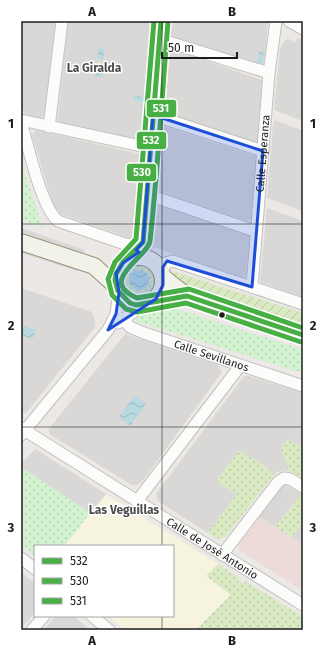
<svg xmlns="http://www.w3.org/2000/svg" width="324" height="651" font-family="'Fira Sans',sans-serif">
<defs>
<pattern id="grass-dots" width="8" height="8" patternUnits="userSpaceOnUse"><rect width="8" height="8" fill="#d9e9c2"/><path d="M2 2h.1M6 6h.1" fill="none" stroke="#bac7a6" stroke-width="1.8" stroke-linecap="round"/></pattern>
<pattern id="park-dots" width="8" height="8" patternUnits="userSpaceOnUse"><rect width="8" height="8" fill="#d2f2d0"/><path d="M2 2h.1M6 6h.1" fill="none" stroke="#b4cfb2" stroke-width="1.8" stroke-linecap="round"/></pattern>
<pattern id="garden-furrows" width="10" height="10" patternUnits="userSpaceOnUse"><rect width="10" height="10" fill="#d9e9c2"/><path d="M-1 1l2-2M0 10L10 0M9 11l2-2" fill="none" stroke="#bac7a6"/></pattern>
<pattern id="water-waves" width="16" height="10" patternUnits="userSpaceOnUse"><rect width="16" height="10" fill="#b7d9df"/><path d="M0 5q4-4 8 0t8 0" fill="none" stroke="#9dbabf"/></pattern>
</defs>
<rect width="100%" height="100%" fill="#ebe8e5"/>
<!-- residential -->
<path fill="#dad8d6" d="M21,21H56L45,114L40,118L25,115L21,102Z
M68,21H155L145,137L143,140L57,122Z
M166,21H268L264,65L166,35Z
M297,38L303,41V121L274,110L280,48L285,40L289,39L295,43Z
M166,47L262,80L258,143L162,112L160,109L164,48Z
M275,120L303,131V211L267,198L273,125Z
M160,125L255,156L257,158L251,219L247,221L153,189L158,127Z
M36,130L144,155L137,238L133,239L58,213L54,208L32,135Z
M153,203L249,234L250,236L246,275L242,277L150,246L148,242L151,206Z
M267,208L303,221V297L260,282Z
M21,288L92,312L96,326L26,413L21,414Z
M125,334L218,365L222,372L142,482L136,485H132L51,435L48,430Z
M244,376H249L303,393V448L288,439L281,449L290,471L283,470L275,473L250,456L237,494L208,533L158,501L156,494Z
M286,485L301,494L275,527L259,517L281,487Z
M303,522V544L292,537Z
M21,572L35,584V612L21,629Z
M56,616H73L90,630H44Z"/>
<!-- commercial -->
<path fill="#eddbd9" d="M259,517L303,544V585L300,589L239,550V544Z"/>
<!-- education -->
<path fill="#f6f4df" d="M106,494L218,564L207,576L231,595L196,630H125L108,616H173V546H64Z"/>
<!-- religious -->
<path fill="#d9d8d6" d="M21,228L85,250L82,258L21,237Z
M21,245L79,265L77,271L21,253Z
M35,449L106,494L90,513L21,467V464Z"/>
<!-- grass -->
<path fill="url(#grass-dots)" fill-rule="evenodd" d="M135,264C175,261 145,319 125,289C119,279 125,269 135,264ZM136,271H142L149,281L144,288L138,290L132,287Z
M288,439L303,448V478L290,471L281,449Z
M239,450L275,473L225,537L218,539L208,533L237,494L216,481Z
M301,494L303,495V522L292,537L275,527Z
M218,564L239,578L238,581L243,584L245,581L303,617V630H196L231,595L206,576Z"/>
<!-- park -->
<path fill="url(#park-dots)" d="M21,161L42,227L21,219Z
M165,305L303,350V373L136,321V317L143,310Z
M21,467L90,513L64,546H35V556L21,544Z"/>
<!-- garden -->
<path fill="url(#garden-furrows)" d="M169,270L303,313V328L180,287L168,272Z"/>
<!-- water -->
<path fill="url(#water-waves)" d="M99,48L105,49L103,60L97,58Z
M259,51H264L263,63L255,62V60H258Z
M98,64L104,66L102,77L95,76Z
M134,95L145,98L144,103L133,100Z
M129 280a10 10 0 1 1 20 0a10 10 0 1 1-20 0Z
M21,325L36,330L33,339L21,335Z
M135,395L146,404L130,426L119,417Z"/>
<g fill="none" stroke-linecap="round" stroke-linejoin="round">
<!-- street casing -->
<g stroke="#c3c2c1" stroke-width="13">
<g id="street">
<path d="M289,21L303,29"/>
<path d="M159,39L269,73"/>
<path d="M153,115L263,151"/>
<path d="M21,120L150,148"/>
<path d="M21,122C28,145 41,207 58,221L125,244L135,245L143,242"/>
<path d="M49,127L62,21"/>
<path d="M146,194L255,231"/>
<path d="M130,247L150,259"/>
<path d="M129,259L143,242L161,21"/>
<path d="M162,272L166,263L173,261L303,304"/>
<path id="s1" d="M252,287L269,73L276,21"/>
<path id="s2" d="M123,319L130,327L144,333L303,386"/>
<path d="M118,323L143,305"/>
<path id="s3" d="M21,428L303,605"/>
<path d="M21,435L108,330L116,314L119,293"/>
<path d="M137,501L240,366"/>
<path d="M222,555L278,482L284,478L290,479L303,487"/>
<path d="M21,558L35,569"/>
<path d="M92,616L109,630"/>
<path d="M32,630L44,616"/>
</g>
</g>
<!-- secondary casing -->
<g stroke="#94947c" stroke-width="18">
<path id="secondary" d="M21,242L94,266L116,286
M115 281a24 24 0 1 1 48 0a24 24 0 1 1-48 0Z
M164,278L187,296L303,335"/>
</g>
<!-- street -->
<use href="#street" stroke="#fcfcfb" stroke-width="11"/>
<!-- secondary -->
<use href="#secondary" stroke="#f3f2e9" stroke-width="16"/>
<!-- bus-1 casing -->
<g stroke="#fff" stroke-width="8">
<path id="bus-1" d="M161,21L143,242L123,262L116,274L115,280L118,291L130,303L136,305L187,296L303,335"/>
</g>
<!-- bus-2 casing -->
<g stroke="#fff" stroke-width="8">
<path id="bus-2" d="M154,21L136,239L115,262L108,279L112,295L126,309L137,312L186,303L301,342"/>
</g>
<!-- bus-3 casing -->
<g stroke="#fff" stroke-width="8">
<path id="bus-3" d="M168,22C162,95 158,168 150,241C148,257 96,281 137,298L189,289L303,328"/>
</g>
<!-- bus-1 -->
<use href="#bus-1" stroke="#48af45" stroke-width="5"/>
<!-- bus-2 -->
<use href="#bus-2" stroke="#48af45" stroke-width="5"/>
<!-- bus-3 -->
<use href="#bus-3" stroke="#48af45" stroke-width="5"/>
</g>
<!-- marked area -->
<path fill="#1d4ed8" fill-opacity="0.2" stroke="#1d4ed8" stroke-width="3" stroke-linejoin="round" d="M153,115L263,151L252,287L167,261L163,267V285L156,299L108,330L116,314L119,293L116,273L123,263L139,252L136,250L143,242Z"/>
<!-- grid -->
<path fill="none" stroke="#1c1c1c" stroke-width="1" stroke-opacity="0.55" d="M162,21V546M21,224H303M21,427H303M162,616V630"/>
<!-- markers -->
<circle fill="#1c1c1c" stroke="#fff" stroke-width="1.5" cx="222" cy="315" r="3.5"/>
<g text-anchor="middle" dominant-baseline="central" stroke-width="3" stroke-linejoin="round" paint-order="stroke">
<!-- street labels -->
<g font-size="11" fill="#1c1c1c" stroke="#fff">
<text stroke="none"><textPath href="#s1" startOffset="134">Calle Esperanza</textPath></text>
<text stroke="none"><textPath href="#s2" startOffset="97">Calle Sevillanos</textPath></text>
<text stroke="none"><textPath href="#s3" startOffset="226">Calle de José Antonio</textPath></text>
</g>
<!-- neighbourhood labels -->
<g font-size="12" font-weight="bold" fill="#4f4f4f" stroke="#fff">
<text x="94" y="68">La Giralda</text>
<text x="124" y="510">Las Veguillas</text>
</g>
</g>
<g stroke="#fff" stroke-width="1.5">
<rect x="146" y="99" width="31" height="19" rx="4" fill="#48af45"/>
<rect x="136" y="131" width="31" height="19" rx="4" fill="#48af45"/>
<rect x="126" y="163" width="31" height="19" rx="4" fill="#48af45"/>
</g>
<g font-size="11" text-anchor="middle" font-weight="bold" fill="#fff">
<text x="161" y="112">531</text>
<text x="151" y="144">532</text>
<text x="142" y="176">530</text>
</g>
<!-- border -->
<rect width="324" height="651" fill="none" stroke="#ffffff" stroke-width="44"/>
<!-- legend -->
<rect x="34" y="545" width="140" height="72" fill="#ffffff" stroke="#a4a4a4"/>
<rect x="42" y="558" width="20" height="6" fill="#48af45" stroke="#a4a4a4"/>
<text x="70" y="565" font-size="12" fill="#1c1c1c">532</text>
<rect x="42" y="578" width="20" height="6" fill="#48af45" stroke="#a4a4a4"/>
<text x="70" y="585" font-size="12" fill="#1c1c1c">530</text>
<rect x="42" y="598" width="20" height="6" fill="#48af45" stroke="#a4a4a4"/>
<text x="70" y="605" font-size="12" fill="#1c1c1c">531</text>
<!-- scale -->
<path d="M162 52v6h75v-6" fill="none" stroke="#1c1c1c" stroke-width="2"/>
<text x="168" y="52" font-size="12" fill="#1c1c1c" stroke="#ffffff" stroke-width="3" paint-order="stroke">50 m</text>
<rect x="22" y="22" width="280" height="607" fill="none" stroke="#1c1c1c" stroke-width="1.5"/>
<g font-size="13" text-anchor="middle" font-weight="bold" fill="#1c1c1c">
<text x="92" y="16">A</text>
<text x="232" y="16">B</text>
<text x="11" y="128">1</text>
<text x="313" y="128">1</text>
<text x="11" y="330">2</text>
<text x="313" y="330">2</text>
<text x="11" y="532">3</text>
<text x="313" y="532">3</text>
<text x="92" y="645">A</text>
<text x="232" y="645">B</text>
</g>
</svg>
